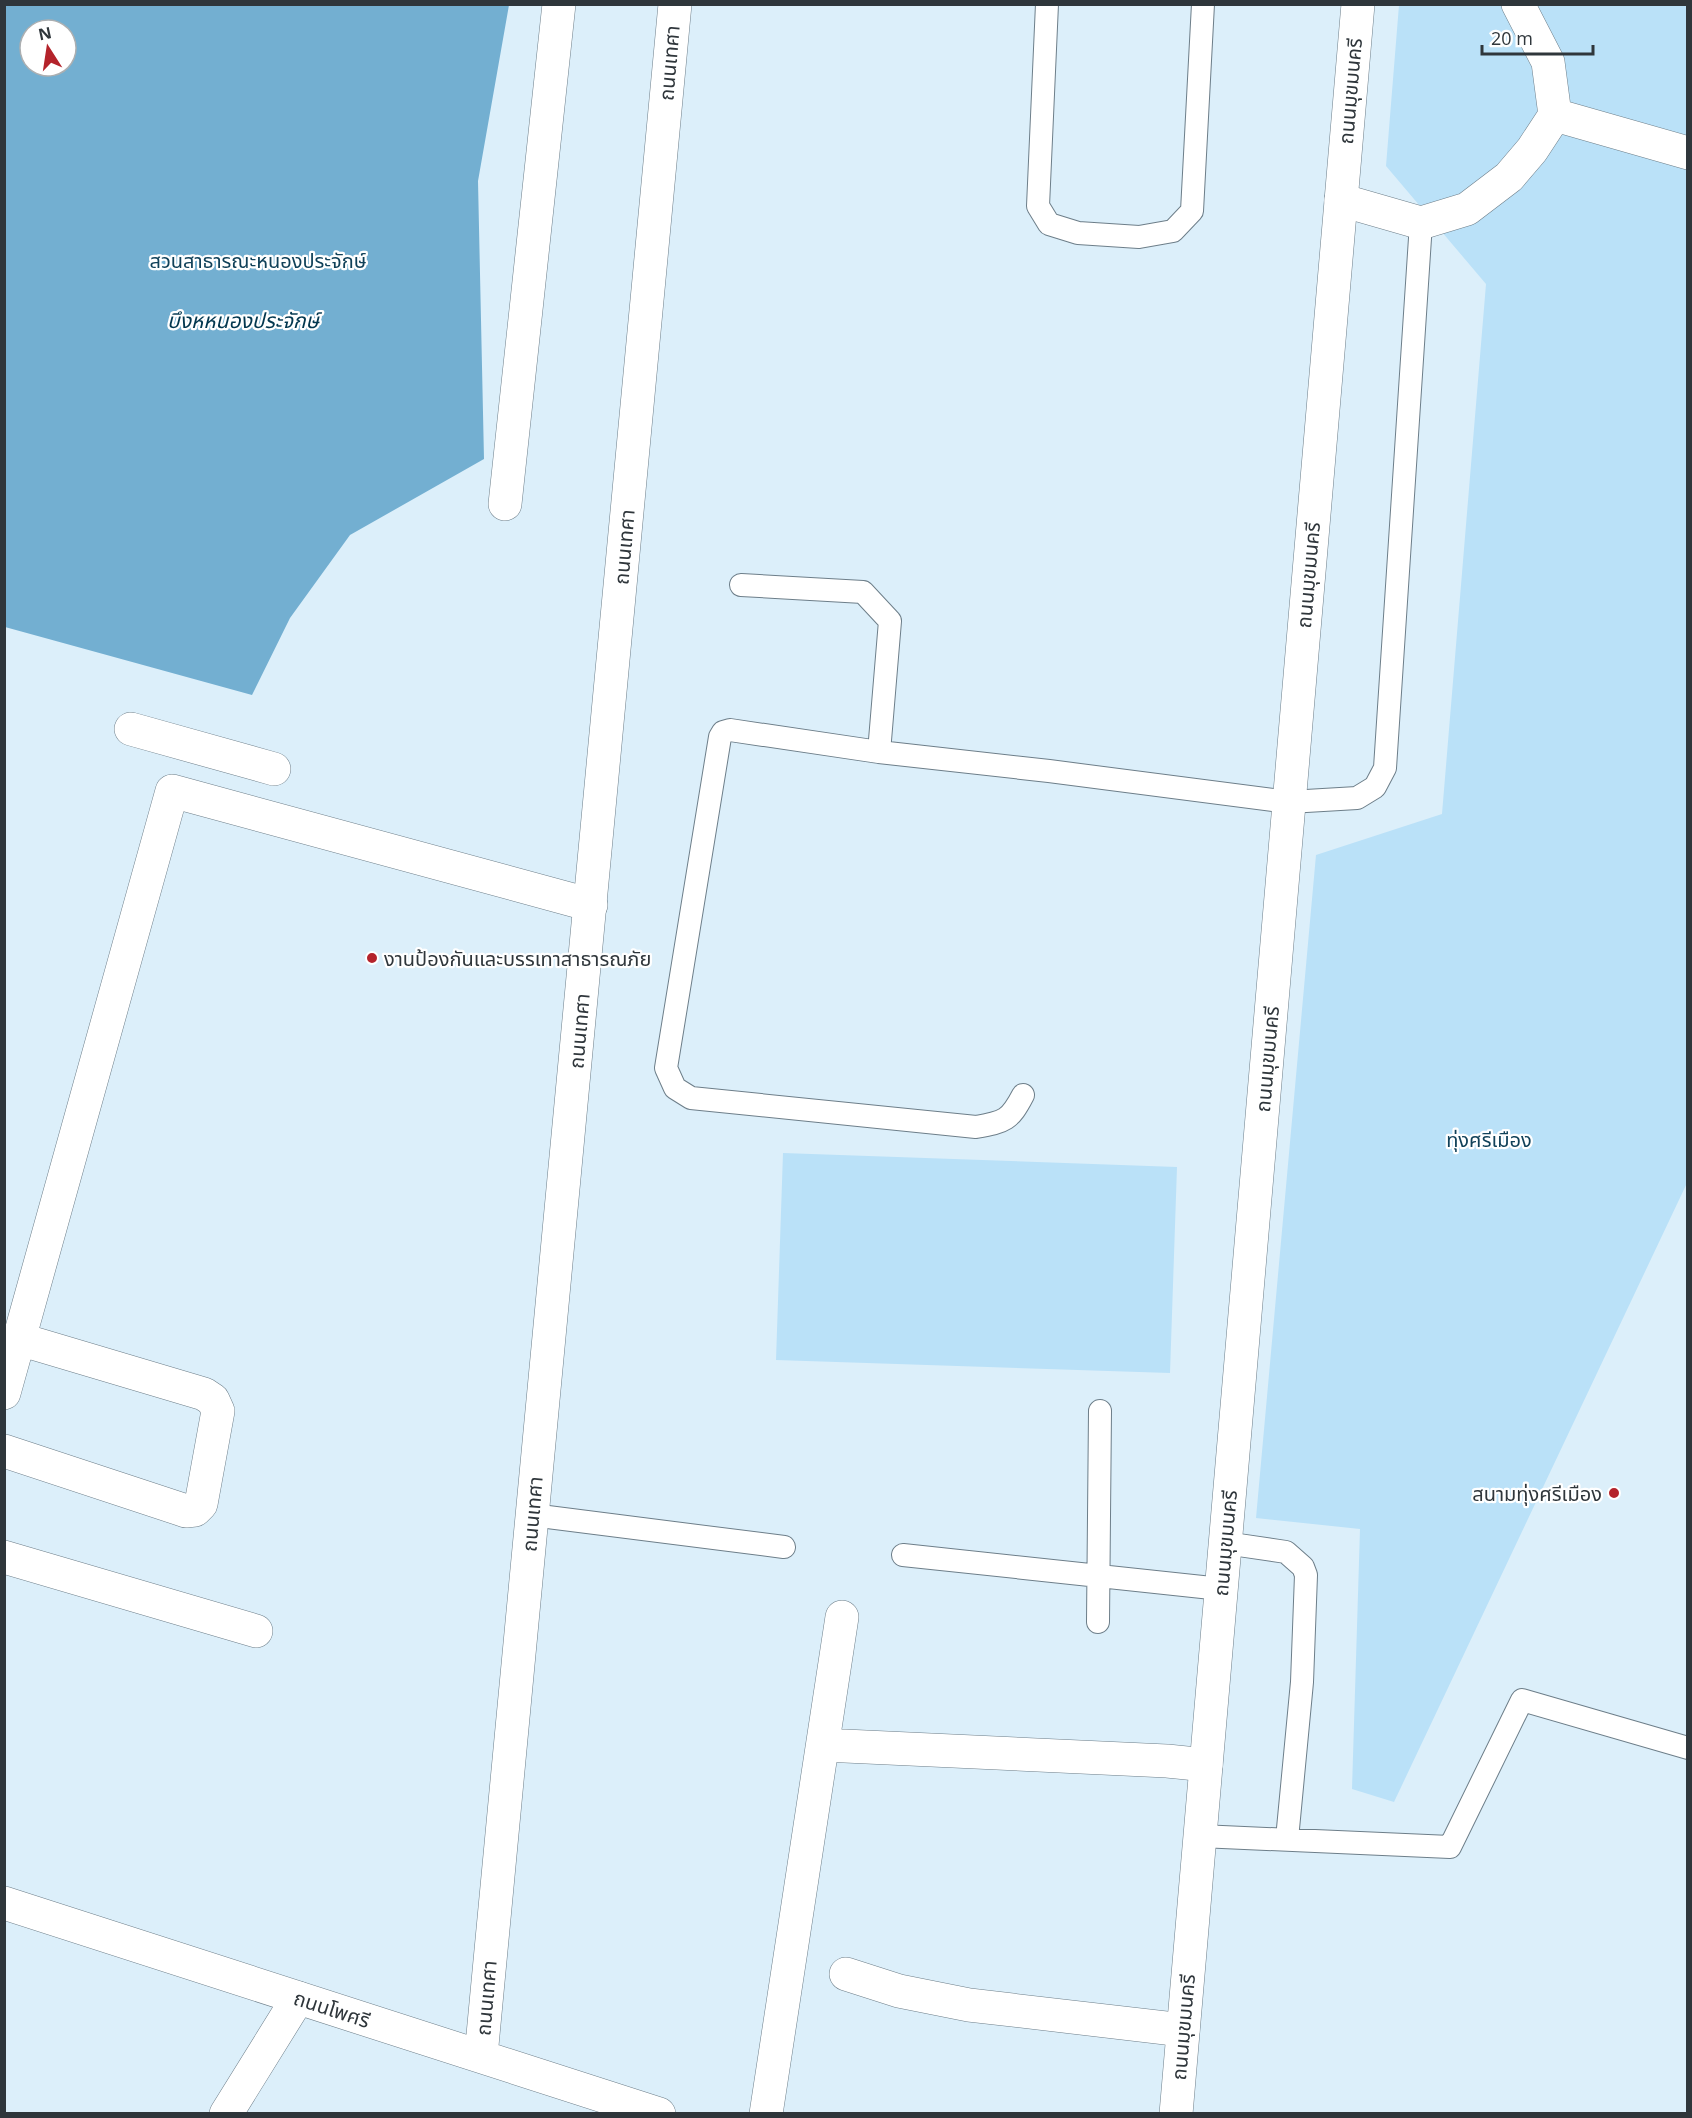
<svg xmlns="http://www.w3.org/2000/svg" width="1692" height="2118" font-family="'Open Sans','Noto Sans Thai',sans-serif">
<rect width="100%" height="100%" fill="#dceffa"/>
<!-- green -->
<path fill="#bae1f8" d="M1399,5H1687V1183L1394,1802L1352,1789L1360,1529L1256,1518L1316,855L1442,814L1486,284L1386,166Z
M783,1153L1177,1167L1170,1373L776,1360Z"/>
<!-- water -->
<path fill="#73afd1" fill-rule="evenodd" d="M4,5H509L478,181L484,459L350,535L290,618L252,695L5,627ZM30,30H66V66H30Z"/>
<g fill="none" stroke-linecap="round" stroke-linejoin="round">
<!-- lane casing -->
<g stroke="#6d7e89" stroke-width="24">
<path id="lane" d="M1047,4L1038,206L1049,224L1078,233L1139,237L1173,231L1192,211L1203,4
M741,585L863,592L890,621L879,752
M1023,1095C1010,1120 1005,1122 976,1127L691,1098L675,1088L666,1068L720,737L723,732L730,730L879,752L1049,771L1289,802L1357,798L1375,787L1385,768L1421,223
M532,1515L784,1547
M1225,1543L1286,1552L1303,1567L1306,1575L1302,1682L1287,1839
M903,1555L1221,1589
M1098,1622L1100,1411
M1200,1836L1450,1847L1522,1700L1688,1748"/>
</g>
<!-- street casing -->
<g stroke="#6d7e89" stroke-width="34">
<path id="street" d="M1518,4L1548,62L1555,115L1688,153
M1341,200L1421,223L1467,209L1509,177L1532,150L1555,115
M505,504L559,4
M131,729L274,769
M4,1393L172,791L591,905
M4,1451L186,1511L195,1510L201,1504L218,1411L213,1400L204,1394L19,1339
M4,1557L256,1631
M823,1745L1167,1761L1206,1765
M846,1974L899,1991L969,2005L1183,2030
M226,2114L298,1998
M766,2114L842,1617"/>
</g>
<!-- secondary casing -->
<g stroke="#6d7e89" stroke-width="34">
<path id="secondary" d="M4,1903L659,2114
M481,2056L675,4
M1176,2114L1358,4"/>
</g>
<!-- lane -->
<use href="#lane" stroke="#fff" stroke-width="22"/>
<!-- street -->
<use href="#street" stroke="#fff" stroke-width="33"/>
<!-- secondary -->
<use href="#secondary" stroke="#fff" stroke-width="33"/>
</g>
<!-- markers -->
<g fill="#b4232b" stroke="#fff" stroke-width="2">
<circle cx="372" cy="958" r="6"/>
<circle cx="1614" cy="1493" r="6"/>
</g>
<g text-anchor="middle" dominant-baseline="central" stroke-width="4.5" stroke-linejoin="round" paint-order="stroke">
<!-- street labels -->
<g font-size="20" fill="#2f363b" stroke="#fff">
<text transform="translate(669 63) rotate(-85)">ถนนเทศา</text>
<text transform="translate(1350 91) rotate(-85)">ถนนมุขมนครี</text>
<text transform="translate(624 547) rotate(-85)">ถนนเทศา</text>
<text transform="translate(1308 575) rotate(-85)">ถนนมุขมนครี</text>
<text transform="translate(579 1031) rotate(-85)">ถนนเทศา</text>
<text transform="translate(1267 1059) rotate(-85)">ถนนมุขมนครี</text>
<text transform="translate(532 1514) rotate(-85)">ถนนเทศา</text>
<text transform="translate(1225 1543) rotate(-85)">ถนนมุขมนครี</text>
<text transform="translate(486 1998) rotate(-85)">ถนนเทศา</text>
<text transform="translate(332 2009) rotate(18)">ถนนโพศรี</text>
<text transform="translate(1183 2027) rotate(-85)">ถนนมุขมนครี</text>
</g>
<!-- park labels -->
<g font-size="20" fill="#104159" stroke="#fff">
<text x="258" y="260">สวนสาธารณะหนองประจักษ์</text>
<text x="1489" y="1139">ทุ่งศรีเมือง</text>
</g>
<!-- poi labels -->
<g font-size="20" fill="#2f363b" stroke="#fff" text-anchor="start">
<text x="384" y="958">งานป้องกันและบรรเทาสาธารณภัย</text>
<text x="1602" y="1493" text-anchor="end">สนามทุ่งศรีเมือง</text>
</g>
<!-- water labels -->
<g font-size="21" font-style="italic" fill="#02374f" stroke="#fff">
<text x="243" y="320">บึงหหนองประจักษ์</text>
</g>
</g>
<!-- border -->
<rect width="1692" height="2118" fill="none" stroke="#2f363b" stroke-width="12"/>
<!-- north arrow -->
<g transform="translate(48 48) rotate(348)"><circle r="28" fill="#ffffff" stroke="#acafb1" stroke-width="1.5"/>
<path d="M0-4.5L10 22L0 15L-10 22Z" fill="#b4232b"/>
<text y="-9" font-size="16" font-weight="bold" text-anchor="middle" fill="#2f363b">N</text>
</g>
<!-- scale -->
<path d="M1482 45v9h111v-9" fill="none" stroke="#2f363b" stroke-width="3"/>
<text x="1491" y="45" font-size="18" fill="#2f363b" stroke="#ffffff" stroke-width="4.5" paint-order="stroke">20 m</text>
</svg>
